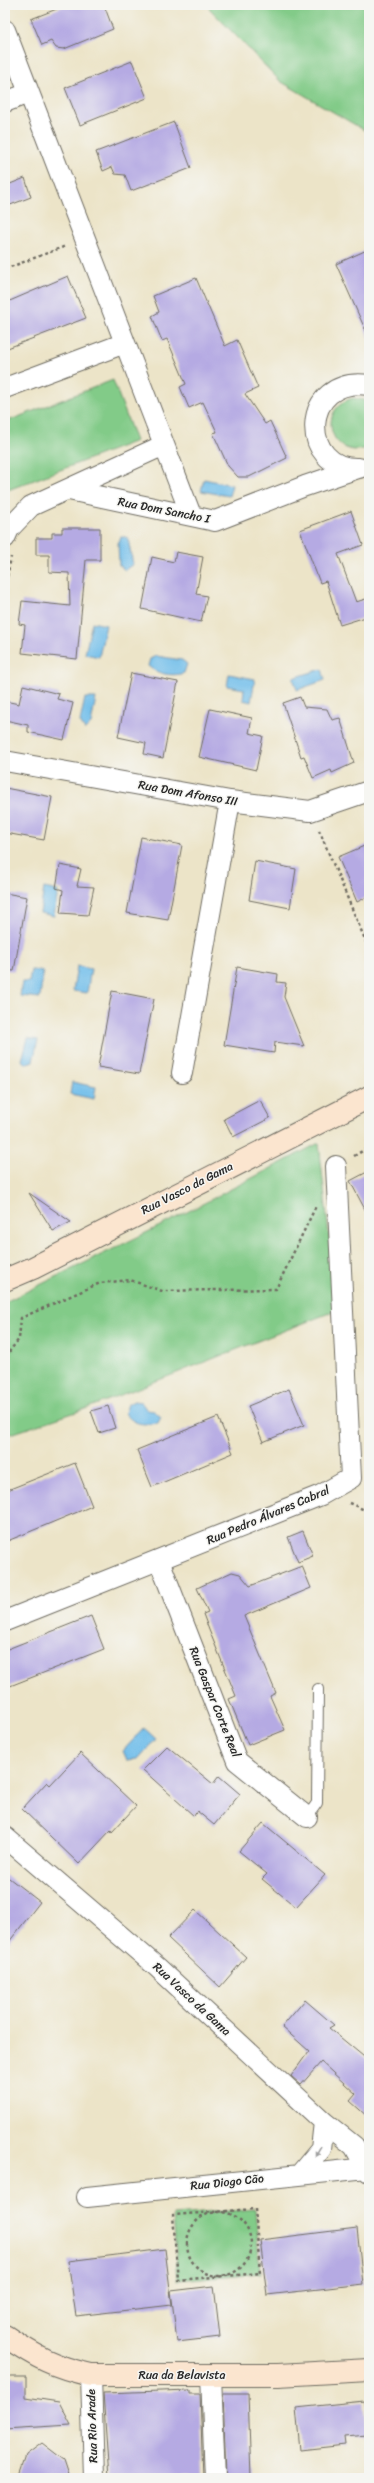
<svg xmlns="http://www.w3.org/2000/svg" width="374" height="2483" font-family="Sriracha,sans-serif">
<rect width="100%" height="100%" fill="#f6f6f2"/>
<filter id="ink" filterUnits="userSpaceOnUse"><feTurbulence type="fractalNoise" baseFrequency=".025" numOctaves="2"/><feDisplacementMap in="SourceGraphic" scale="8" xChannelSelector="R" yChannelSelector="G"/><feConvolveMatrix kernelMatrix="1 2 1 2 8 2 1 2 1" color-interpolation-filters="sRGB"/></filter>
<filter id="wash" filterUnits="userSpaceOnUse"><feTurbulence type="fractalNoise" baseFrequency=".012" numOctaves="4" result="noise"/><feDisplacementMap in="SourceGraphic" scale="16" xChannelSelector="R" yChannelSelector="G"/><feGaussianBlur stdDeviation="0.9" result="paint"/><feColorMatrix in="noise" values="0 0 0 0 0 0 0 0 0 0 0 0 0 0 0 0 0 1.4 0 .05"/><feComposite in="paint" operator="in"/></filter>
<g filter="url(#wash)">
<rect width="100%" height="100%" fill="#ece4c8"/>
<!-- green -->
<path fill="#82cb88" stroke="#567b5a" d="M206,5H369V133L280,81Z
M113,380L136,441L8,490L5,482V422Z
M353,398L369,401V447C333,463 313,410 353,398Z
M319,1143L337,1310L85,1409L5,1436V1302L168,1222Z
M255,2209L260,2273L178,2280L173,2215Z"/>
<!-- water -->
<path fill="#6fbdea" stroke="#4d748a" d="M204,479L232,485L229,496L201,491Z
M121,537H127L128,539L133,564L125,570L119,565L118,543Z
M92,622L106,625L99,657L85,654Z
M156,656L182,660L187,664L184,673C172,677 157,674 148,666L150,659Z
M322,669L325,680L297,690L293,678Z
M229,674L255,679L251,702L243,700L244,689L227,686Z
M85,698H96L91,724L85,730L80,722Z
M44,888L58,891L54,916L40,913Z
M77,966L91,969L87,993L73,991Z
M31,970L43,971L40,998L20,996L22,982H29Z
M28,1038L38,1040L33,1061L25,1064L22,1060Z
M72,1082L96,1087L94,1099L70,1094Z
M134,1401L141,1402L147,1410L154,1411L161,1417L158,1423C143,1425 134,1425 125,1413L128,1404Z
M144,1728L156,1739L138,1759L127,1760L123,1751Z"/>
<g id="blocks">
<!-- building -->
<path fill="#b5aae3" d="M67,5H104L113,29L64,49L56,48L51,41L42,45L31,19Z
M132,61L147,98L80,125L65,88Z
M174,122L191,168L131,191L125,175L115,174L112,167L103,171L96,152Z
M25,178L31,197L5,207V186Z
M369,249V338L336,264Z
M68,276L86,318L5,349V303Z
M196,278L225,346L237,340L258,388L245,394L265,424L270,421L287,458L249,477H238L228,466L213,433L217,432L203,402L189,408L180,387L186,384L167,339L162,341L152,316L159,312L153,296Z
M351,511L363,545L338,554L356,602L369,598V616L340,625L326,581L320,583L300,530Z
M62,528H100V560H86L77,659L22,653L25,625L19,624L22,601L70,606L69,573L49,572V555H36V538H52V533H62Z
M176,552L203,557L196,594L207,596L201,622L142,609L152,557L174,562Z
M131,673L178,682L163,758L144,754L146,743L118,737Z
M23,685L59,694L57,699L73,703L64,740L28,732V725L5,720V701L19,704Z
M300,697L304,707L327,709L332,720L340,718L354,763L332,773L331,770L313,778L304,756L301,757L283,703Z
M210,709L252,718L249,733L263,736L256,770L199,757Z
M5,788L52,797L44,840L5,833Z
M141,837L182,845L168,920L127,913Z
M369,844V896L357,902L338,857Z
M255,861L296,869L290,908L249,900Z
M60,865L81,869L77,886L94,887L88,915L60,913L63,890L56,888Z
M5,893L27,897L14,971L5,970Z
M237,967L278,974L277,982L286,983L284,997L304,1046L275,1042L274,1053L224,1045Z
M112,991L154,999L139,1074L98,1067Z
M260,1100L270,1118L233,1137L224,1119Z
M369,1171V1217L350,1181Z
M29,1193L71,1222L53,1231Z
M289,1389L304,1425L263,1442L248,1406Z
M108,1406L115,1428L99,1433L91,1411Z
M218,1417L233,1453L152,1487L137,1450Z
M75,1463L92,1506L5,1542V1491Z
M303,1531L313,1556L298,1562L288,1537Z
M302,1566L311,1588L244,1616L276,1693L270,1696L285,1730L248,1745L229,1699L236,1696L209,1630L203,1614L208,1612L197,1588L232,1572L240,1574L250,1586Z
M91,1616L104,1649L5,1688V1650Z
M167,1746L213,1784L219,1776L240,1794L214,1825L197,1811L194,1816L143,1770Z
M80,1753L136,1806L112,1832L111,1830L79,1864L22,1809L47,1782L50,1785Z
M263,1823L325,1875L296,1907L262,1879L267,1874L239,1851Z
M5,1875L40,1902L5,1947Z
M195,1910L246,1957L220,1987L168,1938Z
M305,2000L334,2025L329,2028L369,2061V2118L350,2101L356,2094L321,2062L301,2085L291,2076L309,2051L282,2027Z
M357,2228L363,2284L267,2295L260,2240Z
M165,2249L172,2305L76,2316L68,2261Z
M214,2286L220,2337L177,2342L171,2291Z
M5,2377H26V2397L59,2402L71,2425L5,2429Z
M190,2390V2394H200L203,2478H109L103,2393Z
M223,2393H248L251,2478H226Z
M364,2401L367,2435L344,2437L345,2445L300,2450L296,2408Z
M42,2443L64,2460L70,2478H18L26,2455Z"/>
</g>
</g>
<g filter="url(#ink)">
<use href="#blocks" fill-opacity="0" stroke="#6f6c62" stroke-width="1"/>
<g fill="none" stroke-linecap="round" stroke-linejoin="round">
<!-- lane casing -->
<g stroke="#6f6c62" stroke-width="12">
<path id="lane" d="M307,1817L317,1803L318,1689"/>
</g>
<!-- street casing -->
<g stroke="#6f6c62" stroke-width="22">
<path id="street" d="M5,30L191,515
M5,102L29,93
M5,388L125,343
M359,468C299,471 299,375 369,385
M69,490L215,521L305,486L358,468
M5,538L9,529L31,506L164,445
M5,761L230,801L310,811L369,791
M182,1073L230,801
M159,1560L237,1761L307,1817
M5,1621L321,1495L351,1478L336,1166
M5,1837L157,1967L324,2122L354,2146L369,2172
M300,2174L321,2149L324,2122
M87,2197L367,2168
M91,2375L94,2478
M211,2375L215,2478"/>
</g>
<!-- secondary casing -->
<g stroke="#6f6c62" stroke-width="24">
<path id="secondary" d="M5,1280L33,1268L369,1097
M5,2336C36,2357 54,2367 91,2375H278L369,2370"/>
</g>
<!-- path -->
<path stroke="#6f6c62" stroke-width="2.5" stroke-dasharray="3 3" stroke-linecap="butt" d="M5,269L66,246
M5,588L11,557
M319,830L369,949
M354,1156L369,1147
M5,1357L19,1339L21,1318L100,1283L130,1280L162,1291L276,1289L316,1206
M349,1503L369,1512
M255,2209L260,2273L178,2280L173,2215Z
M187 2244a32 32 0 1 1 64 0a32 32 0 1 1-64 0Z"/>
<!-- lane -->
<use href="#lane" stroke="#fff" stroke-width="10"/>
<!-- street -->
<use href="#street" stroke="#fff" stroke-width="20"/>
<!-- secondary -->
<use href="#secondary" stroke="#fbe5cf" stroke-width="22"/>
</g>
<!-- one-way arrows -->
<defs><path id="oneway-solid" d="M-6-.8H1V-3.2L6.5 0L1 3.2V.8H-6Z"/></defs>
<use fill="#a0a0a0" href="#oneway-solid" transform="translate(318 2151) rotate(120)"/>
</g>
<g text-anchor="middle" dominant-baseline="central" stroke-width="3" stroke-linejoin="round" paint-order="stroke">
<!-- street labels -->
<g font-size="12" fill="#2b2b2b" stroke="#f6f6f2">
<text transform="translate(164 510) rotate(11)">Rua Dom Sancho I</text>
<text transform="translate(188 793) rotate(10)">Rua Dom Afonso III</text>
<text transform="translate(187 1188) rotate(-27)">Rua Vasco da Gama</text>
<text transform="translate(268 1515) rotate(-23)">Rua Pedro Álvares Cabral</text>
<text transform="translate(215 1702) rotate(68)">Rua Gaspar Corte Real</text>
<text transform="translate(192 1999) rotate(43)">Rua Vasco da Gama</text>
<text transform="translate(227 2182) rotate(-6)">Rua Diogo Cão</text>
<text x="182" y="2375">Rua da Belavista</text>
<text transform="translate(92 2426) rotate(-92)">Rua Rio Arade</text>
</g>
</g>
<!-- margin -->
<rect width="374" height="2483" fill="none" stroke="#f6f6f2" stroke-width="20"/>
</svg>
